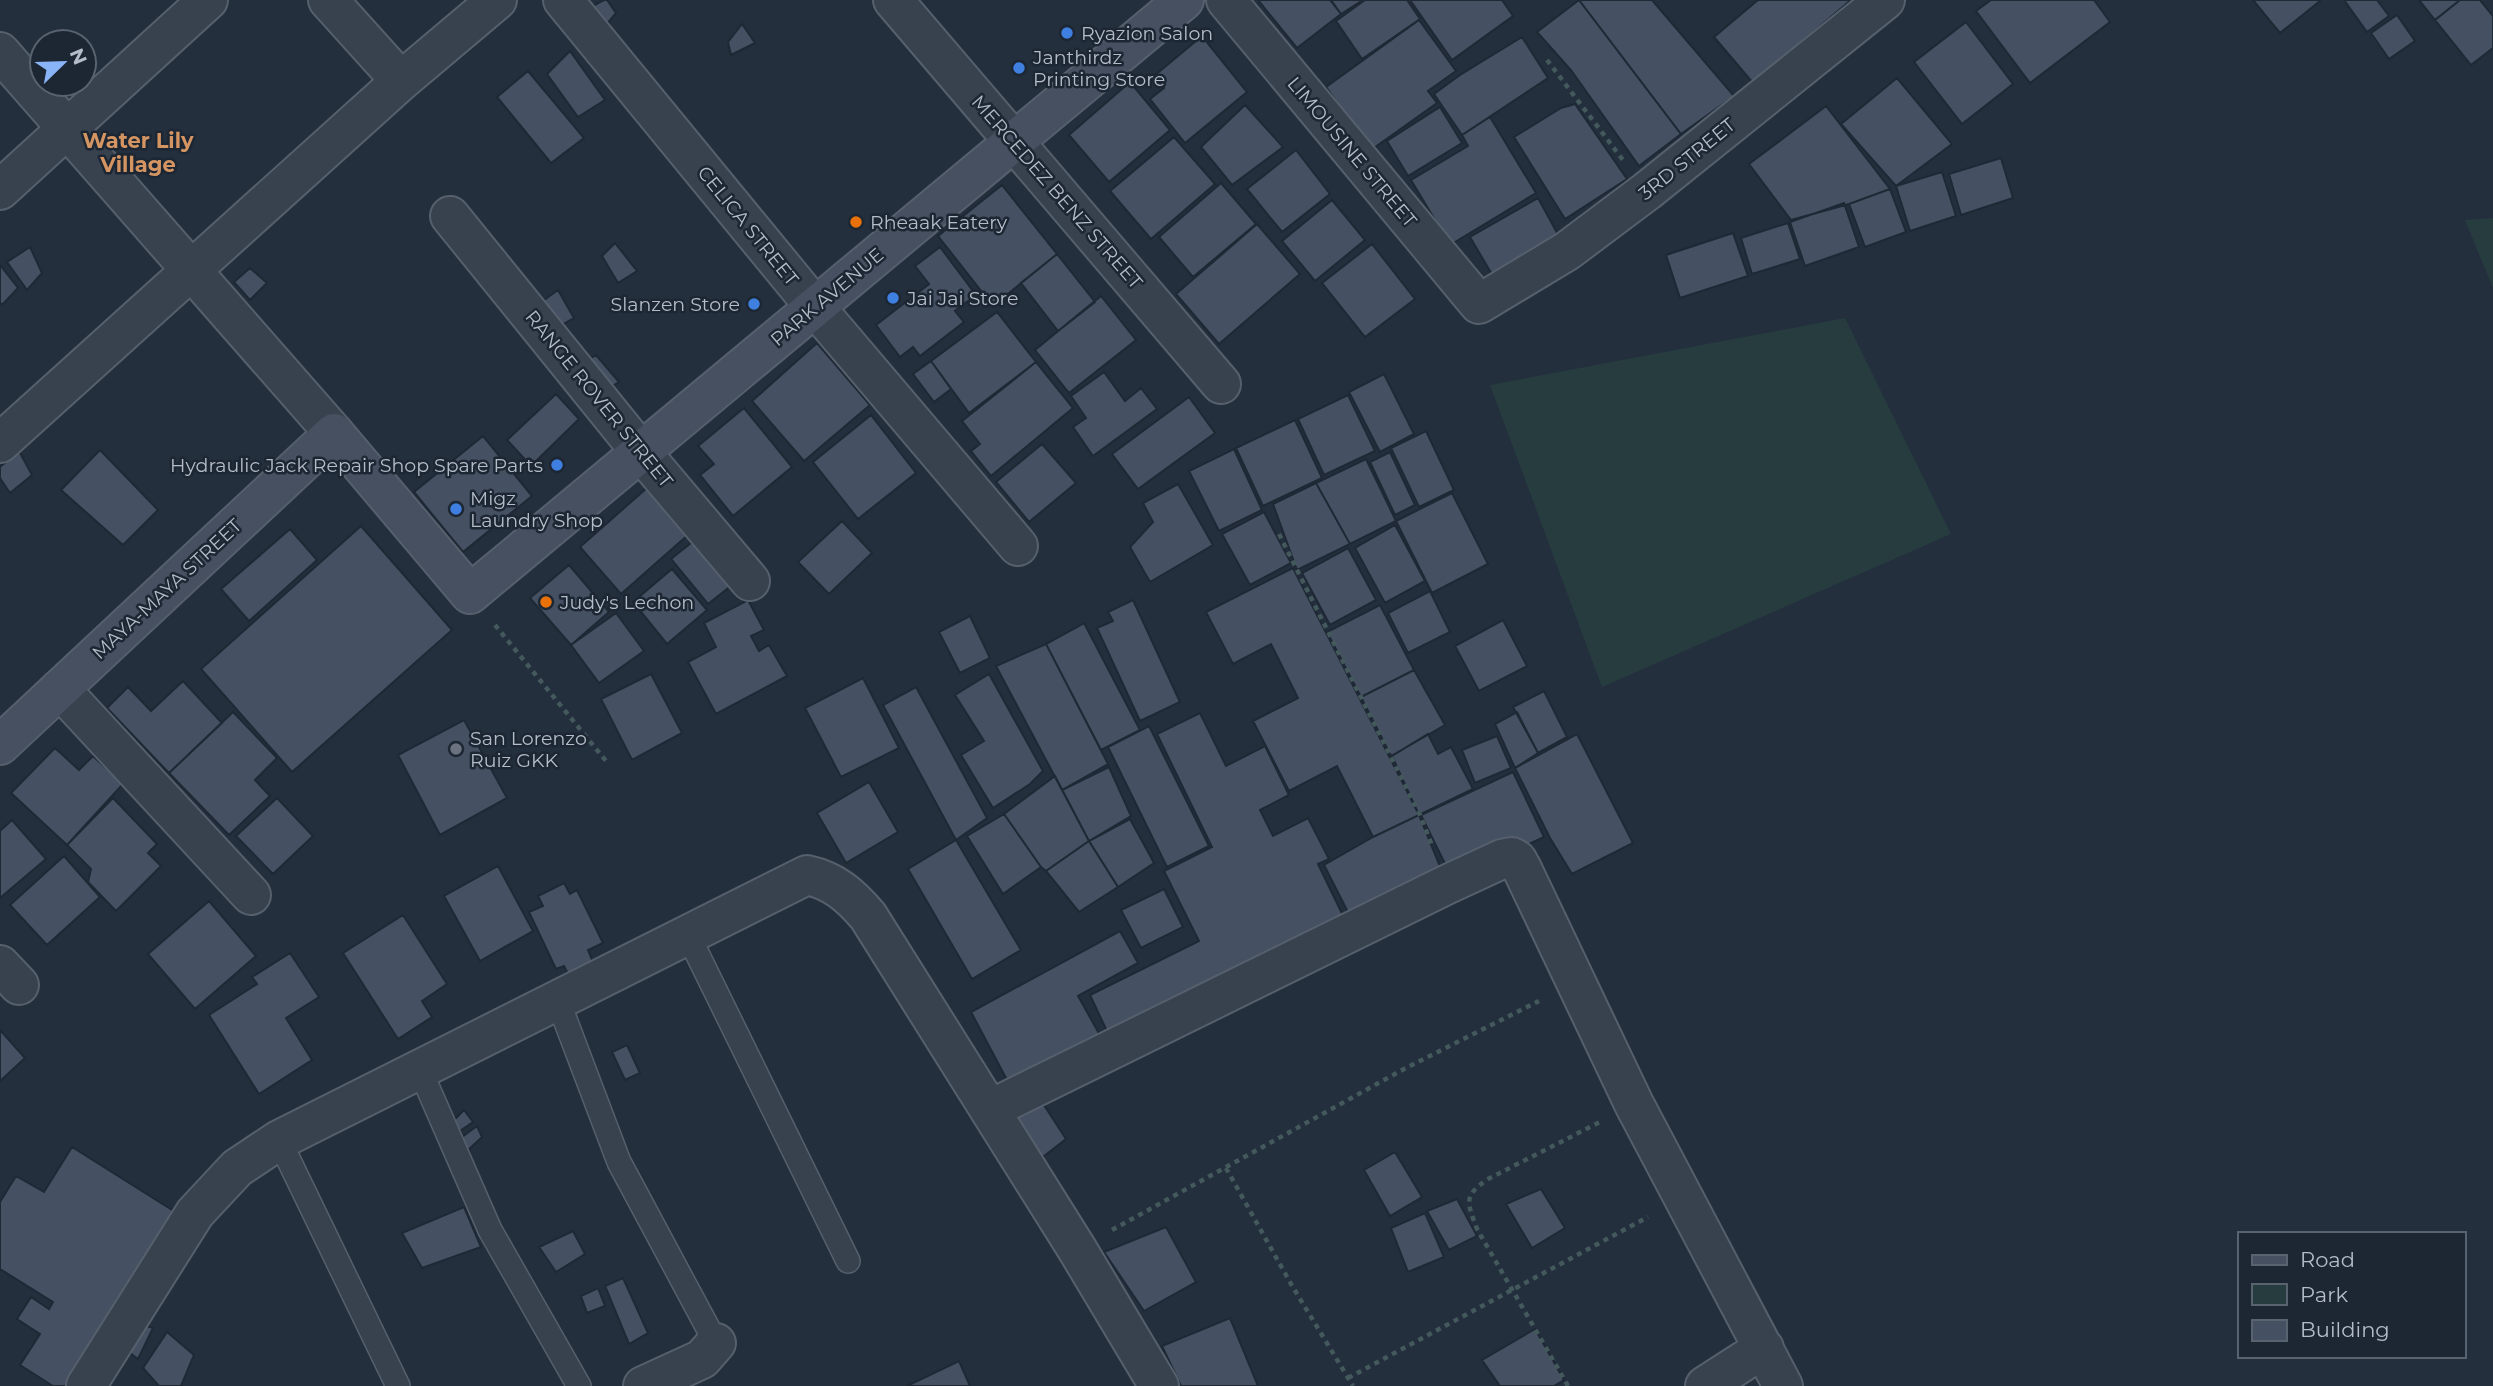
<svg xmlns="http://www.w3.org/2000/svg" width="2493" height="1386" font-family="Montserrat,sans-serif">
<rect width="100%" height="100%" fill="#242f3e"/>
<!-- green -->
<path fill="#263c3f" d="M2493,218V288L2465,220Z
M1845,318L1951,534L1602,687L1490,385Z"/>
<!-- building -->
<path fill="#455162" stroke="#1f2835" stroke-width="2" d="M604,0H607L616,13L603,29L589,8Z
M1258,0H1330L1341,14L1297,48Z
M1331,0H1363L1341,14Z
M1365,0H1407L1420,19L1362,59L1336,21Z
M1410,0H1502L1513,16L1452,60Z
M1579,0H1652L1734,96L1681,134Z
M1579,0L1681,134L1639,166L1571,70L1537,32Z
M1758,0H1851L1753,83L1714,37Z
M1991,0H2094L2110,22L2030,83L1976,11Z
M2253,0H2319L2320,1L2280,33Z
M2344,0H2377L2389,16L2367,32Z
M2419,0H2460L2435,20Z
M2460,0H2480L2493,16V48L2471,65L2435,20Z
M2397,15L2415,41L2389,59L2371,33Z
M1419,20L1456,71L1428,91L1437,103L1371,150L1326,87Z
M1966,22L2013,84L1962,124L1914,62Z
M742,24L755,43L731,55L728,42Z
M1202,36L1247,92L1185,143L1150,99L1164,88L1154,76Z
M1522,37L1548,78L1462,135L1434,94L1460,75Z
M570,51L605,100L578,117L547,74Z
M528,71L584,138L551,163L497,97Z
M1897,78L1952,144L1896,186L1841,124Z
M1130,82L1170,130L1109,182L1069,135Z
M1575,104L1627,179L1565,219L1514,137L1561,108Z
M1245,105L1283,147L1232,185L1201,147Z
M1826,106L1890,189L1849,204L1791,220L1749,164Z
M1440,107L1462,143L1408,176L1387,141Z
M1490,117L1536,193L1450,245L1411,180L1468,146L1462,135Z
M1174,137L1215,184L1151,239L1110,191Z
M1296,150L1330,194L1282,232L1247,189Z
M2001,158L2013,198L1961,215L1949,174Z
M1942,172L1956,216L1910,231L1896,186Z
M1221,183L1256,224L1193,277L1159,237Z
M1002,185L1057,254L993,306L938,236Z
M1890,189L1906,232L1865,247L1849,204Z
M1538,198L1567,251L1500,288L1470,237Z
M1332,200L1365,240L1315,281L1282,241Z
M1844,203L1859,247L1805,266L1790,222Z
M1788,223L1800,259L1752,274L1741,238Z
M1257,224L1300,274L1219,344L1176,294Z
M1733,233L1748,276L1680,298L1666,255Z
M615,243L637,271L618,283L602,256Z
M1372,244L1415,299L1365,337L1322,283Z
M30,247L42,273L27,290L7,262Z
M940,247L976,295L955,311L964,322L920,356L913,347L900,357L876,325L929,284L915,266Z
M1057,254L1095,302L1058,331L1021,283Z
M0,265L18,288L2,305L0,302Z
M250,268L267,283L250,300L234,282Z
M558,290L574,318L556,328L540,303Z
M1101,296L1136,340L1069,393L1035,350Z
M997,312L1036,362L969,413L931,361Z
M817,343L870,405L804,461L752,401Z
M596,355L619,382L604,391L585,362Z
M931,361L951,389L934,402L913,374Z
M1036,362L1073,408L991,476L971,451L980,444L962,421Z
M1104,372L1125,401L1141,388L1157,409L1093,456L1073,427L1086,418L1071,396Z
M1384,374L1414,434L1380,452L1349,392Z
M556,394L579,419L531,466L507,440Z
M1348,395L1375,451L1324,475L1298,419Z
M1189,397L1215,433L1138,489L1112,454Z
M744,408L792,467L733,516L700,475L714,464L698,446Z
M871,415L916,473L858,519L813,462Z
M1295,420L1322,478L1263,506L1236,448Z
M1426,431L1454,490L1419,507L1391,448Z
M483,436L532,496L463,552L414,492Z
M1042,444L1076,483L1029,522L996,482Z
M1234,449L1262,510L1219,531L1189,471Z
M100,450L158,510L123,545L61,490Z
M19,451L32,475L10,493L0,478V467Z
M1390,452L1415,505L1395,515L1370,462Z
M1366,459L1396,521L1350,544L1316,483Z
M1316,483L1350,544L1297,570L1273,504Z
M1178,484L1213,545L1150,582L1130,547L1153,522L1143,503Z
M648,487L689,534L621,594L580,547Z
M1452,493L1488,564L1432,593L1396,521Z
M1264,512L1291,563L1250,585L1222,534Z
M842,521L872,553L829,594L798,562Z
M1395,525L1425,581L1385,603L1355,548Z
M361,526L452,630L292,772L201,669Z
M290,529L317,560L249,621L221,589Z
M696,539L732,585L708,604L671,559Z
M1348,548L1376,600L1330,625L1302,573Z
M569,565L609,612L571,645L530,598Z
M1293,568L1419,815L1373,837L1337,766L1289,791L1253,721L1298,698L1271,644L1233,664L1206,612Z
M672,569L707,610L667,644L633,602Z
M1430,591L1450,632L1408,653L1388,613Z
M748,600L764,630L751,636L759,651L769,645L787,676L716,714L688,662L716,647L704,623Z
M1133,600L1180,702L1140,721L1097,628L1113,621L1108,612Z
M1380,605L1414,670L1361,697L1327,632Z
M616,613L644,651L599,683L571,645Z
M970,616L990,658L960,673L939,632Z
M1503,620L1527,666L1479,691L1455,646Z
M1084,623L1140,730L1101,750L1046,644Z
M1046,644L1108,764L1062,790L996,666Z
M1414,670L1445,725L1391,756L1361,697Z
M651,674L682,733L632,760L601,699Z
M989,674L1043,771L1030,784L993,808L961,755L984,741L955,695Z
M863,678L899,748L841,777L805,708Z
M183,681L222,723L169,773L107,708L128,687L151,711Z
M916,687L987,818L956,840L883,705Z
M1544,691L1567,737L1538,753L1513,707Z
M233,712L277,758L255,780L270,796L229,835L169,773Z
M1517,712L1538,753L1515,768L1495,724Z
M1200,713L1226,766L1265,746L1289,795L1260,810L1273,836L1308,818L1329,859L1318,864L1349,928L1113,1044L1090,995L1199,941L1164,871L1212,847L1157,734Z
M464,720L507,798L440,835L398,755Z
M1149,726L1209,846L1167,867L1108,747Z
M1428,734L1438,754L1451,747L1473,789L1419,815L1392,756Z
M1577,734L1633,843L1572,874L1550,838L1515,768Z
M1497,736L1511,768L1475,783L1462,750Z
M55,748L79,770L93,756L123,784L67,845L11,793Z
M1109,767L1131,816L1089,841L1062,790Z
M1513,772L1544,837L1453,880L1421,815Z
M1055,776L1089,841L1046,871L1041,867L1004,814Z
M869,782L898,832L846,863L817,813Z
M113,798L157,844L148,853L161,866L116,911L88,882L91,869L67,845Z
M277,798L313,836L273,874L236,836Z
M1004,814L1041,867L1003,894L967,836Z
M1419,815L1446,881L1355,926L1324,865L1373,837Z
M1130,819L1154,863L1118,887L1089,841Z
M12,820L46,859L0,898V831Z
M956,840L1021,950L972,979L908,869Z
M1089,841L1118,887L1079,912L1046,871Z
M64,856L100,897L47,945L10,905Z
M498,866L533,931L480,961L444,896Z
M564,883L570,894L577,890L603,943L588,950L593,962L568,974L564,966L556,969L529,912L543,906L538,896Z
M1164,889L1183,927L1141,948L1121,910Z
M209,901L256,956L195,1009L148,954Z
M403,915L447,984L422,1001L432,1017L398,1039L343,953Z
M1120,931L1138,963L1078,996L1106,1046L1015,1095L971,1012Z
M290,953L319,997L286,1018L312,1060L259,1094L209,1015L257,984L252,977Z
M0,1030L25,1058L0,1081Z
M627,1045L640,1073L625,1080L612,1052Z
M1040,1099L1066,1139L1035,1163L1005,1120L1014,1107L1024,1115Z
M464,1110L473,1122L454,1135L449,1125Z
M477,1126L482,1137L466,1152L458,1140Z
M72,1147L180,1215L75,1386H53L20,1365L40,1334L17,1319L31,1297L49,1309L53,1302L0,1269V1202L16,1176L44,1192Z
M1395,1152L1422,1197L1390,1216L1364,1170Z
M1541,1189L1565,1228L1532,1248L1506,1204Z
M1457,1199L1477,1236L1449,1250L1427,1211Z
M464,1207L481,1247L422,1268L402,1233Z
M1425,1213L1444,1257L1408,1272L1391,1228Z
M1166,1227L1196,1282L1144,1311L1104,1252Z
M573,1231L585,1254L556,1272L539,1247Z
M623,1278L648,1333L629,1344L605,1286Z
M598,1288L605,1306L587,1313L581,1296Z
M1230,1318L1258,1386H1181L1162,1346Z
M140,1324L153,1328L138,1359L122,1347Z
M1535,1329L1564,1380L1554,1386H1500L1482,1360Z
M167,1332L194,1355L181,1386H159L143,1368Z
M959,1361L970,1386H907Z"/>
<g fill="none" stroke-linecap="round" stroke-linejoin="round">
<!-- lane casing -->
<g stroke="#565f6c" stroke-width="26">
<path id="lane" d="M688,935L848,1261
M558,1001L619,1162L716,1343
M420,1070L490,1230L579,1386
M279,1140L398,1386"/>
</g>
<!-- street casing -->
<g stroke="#565f6c" stroke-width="42">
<path id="street" d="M328,0L401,81
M563,0L815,307L1018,546
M893,0L1221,384
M1226,0L1479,304L1567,251L1647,191L1885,0
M0,52L334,433
M0,190L208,0
M450,216L641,452L750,581
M0,443L401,81L497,0
M60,689L251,895
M0,965L19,985
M991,1109L1448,884L1502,859L1512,857L1517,860L1522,869L1634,1104L1783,1386
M86,1386L195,1213L237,1168L279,1140L807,875C834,881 850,895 868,916L1077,1249L1159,1386
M643,1386L702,1359L716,1343
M1705,1386L1764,1348"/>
</g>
<!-- secondary casing -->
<g stroke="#565f6c" stroke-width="42">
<path id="secondary" d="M0,745L334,433L470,594L1184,0"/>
</g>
<!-- path -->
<path stroke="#44595c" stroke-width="4.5" stroke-dasharray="5 5" stroke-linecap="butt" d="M1547,60L1623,160
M1279,534L1420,815L1433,848
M495,625L606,761
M1226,1168L1291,1284L1353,1386
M1112,1230L1404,1069L1539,1001
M1348,1378L1648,1217
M1568,1386L1477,1229C1467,1202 1463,1196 1488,1179L1600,1122"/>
<!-- lane -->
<use href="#lane" stroke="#38414e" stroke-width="23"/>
<!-- street -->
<use href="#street" stroke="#38414e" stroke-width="38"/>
<!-- secondary -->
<use href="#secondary" stroke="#465061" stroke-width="38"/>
</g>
<!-- markers -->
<g fill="#3f7fe0" stroke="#1d2633" stroke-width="2.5">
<circle cx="1067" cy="33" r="7"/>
<circle cx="1019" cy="68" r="7"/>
<circle cx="893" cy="298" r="7"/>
<circle cx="754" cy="304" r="7"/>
<circle cx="557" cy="465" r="7"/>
<circle cx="456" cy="509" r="7"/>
</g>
<g fill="#e8710a" stroke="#1d2633" stroke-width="2.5">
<circle cx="856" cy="222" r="7"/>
<circle cx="546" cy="602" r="7"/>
</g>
<circle fill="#6b7280" stroke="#1d2633" stroke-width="2.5" cx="456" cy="749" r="7"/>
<g text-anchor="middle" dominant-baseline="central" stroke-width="5" stroke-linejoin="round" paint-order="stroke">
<!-- poi labels -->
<g font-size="19" fill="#b4bcc9" stroke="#1d2633" text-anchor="start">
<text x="1081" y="33">Ryazion Salon</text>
<text x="1033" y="57">Janthirdz<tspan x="1033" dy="22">Printing Store</tspan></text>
<text x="870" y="222">Rheaak Eatery</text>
<text x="907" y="298">Jai Jai Store</text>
<text x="740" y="304" text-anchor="end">Slanzen Store</text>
<text x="543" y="465" text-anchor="end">Hydraulic Jack Repair Shop Spare Parts</text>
<text x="470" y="498">Migz<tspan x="470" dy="22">Laundry Shop</tspan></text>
<text x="560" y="602">Judy's Lechon</text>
<text x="470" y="738">San Lorenzo<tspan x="470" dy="22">Ruiz GKK</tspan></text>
</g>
<!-- street labels -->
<g font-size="19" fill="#b4bcc9" stroke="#1d2633">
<text transform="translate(1352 152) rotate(50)">LIMOUSINE STREET</text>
<text transform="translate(1687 159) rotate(-39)">3RD STREET</text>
<text transform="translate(1057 192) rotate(49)">MERCEDEZ BENZ STREET</text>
<text transform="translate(748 226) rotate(51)">CELICA STREET</text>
<text transform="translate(827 297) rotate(-40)">PARK AVENUE</text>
<text transform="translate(599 399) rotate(51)">RANGE ROVER STREET</text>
<text transform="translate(167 589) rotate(-43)">MAYA-MAYA STREET</text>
</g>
<!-- neighbourhood labels -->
<g font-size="21" font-weight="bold" fill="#d59563" stroke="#1d2633">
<text x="138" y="140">Water Lily<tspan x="138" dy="24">Village</tspan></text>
</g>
</g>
<!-- legend -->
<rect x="2238" y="1232" width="228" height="126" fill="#1d2633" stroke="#59626f" stroke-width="2"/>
<rect x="2252" y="1255" width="35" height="10" fill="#465061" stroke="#59626f" stroke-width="2"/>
<text x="2300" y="1267" font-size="21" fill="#b4bcc9">Road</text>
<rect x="2252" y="1284" width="35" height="21" fill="#263c3f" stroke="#59626f" stroke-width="2"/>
<text x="2300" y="1302" font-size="21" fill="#b4bcc9">Park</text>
<rect x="2252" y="1320" width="35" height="21" fill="#455162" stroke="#59626f" stroke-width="2"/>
<text x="2300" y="1337" font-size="21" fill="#b4bcc9">Building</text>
<!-- north arrow -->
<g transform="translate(63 63) rotate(67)"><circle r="33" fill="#1d2633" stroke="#59626f" stroke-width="2"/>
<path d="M0-5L12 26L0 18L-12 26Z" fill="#8ab4f8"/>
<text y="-10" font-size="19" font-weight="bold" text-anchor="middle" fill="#b4bcc9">N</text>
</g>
</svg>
